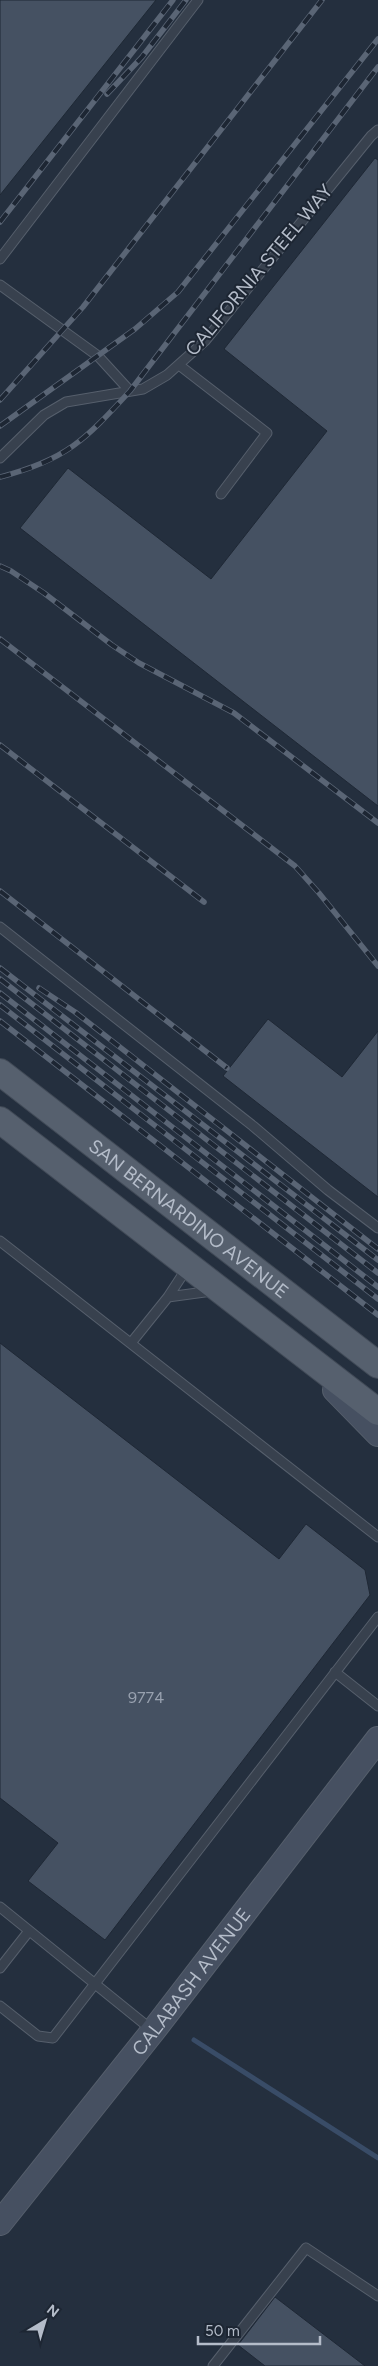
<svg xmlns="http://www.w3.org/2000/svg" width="378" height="2366" font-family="Figtree,sans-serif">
<rect width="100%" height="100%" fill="#242f3e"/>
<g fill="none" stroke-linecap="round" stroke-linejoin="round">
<!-- stream -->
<path stroke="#394c67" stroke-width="5" d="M194,2040L378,2158"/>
</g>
<!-- building -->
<path fill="#455162" stroke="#1f2835" d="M0,0H156L0,195Z
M375,158L378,160V806L20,528L68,468L211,579L327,431L224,349Z
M268,1019L342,1077L378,1031V1197L223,1076Z
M0,1343L279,1559L306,1524L365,1570L370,1595L105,1940L28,1881L58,1843L0,1798Z
M275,2297L365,2366H265L238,2345Z"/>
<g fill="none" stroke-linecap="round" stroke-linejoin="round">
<!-- lane casing -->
<g stroke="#565f6c" stroke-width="11">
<path id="lane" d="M0,259L198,0
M0,285L98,356L130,391
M179,365L267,433L221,494
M0,458L44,415L66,402L143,389L167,375L205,341L371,136L378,130
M0,927L253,1126L328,1190L378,1228
M0,1241L378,1537
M168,1297L212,1291
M131,1343L168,1297L187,1268
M335,1672L378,1706
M0,1907L152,2030
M0,1968L29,1931
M0,2006L38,2036L53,2038L378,1617
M213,2366L306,2248L378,2296"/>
</g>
<!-- secondary casing -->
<g stroke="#565f6c" stroke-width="26">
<g id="secondary">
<path d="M335,1390L378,1434"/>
<path id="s1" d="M0,2223L153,2031L378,1739"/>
</g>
</g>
<!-- primary casing -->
<g stroke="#414a57" stroke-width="28">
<g id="primary">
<path id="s2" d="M0,1072L378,1365"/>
<path d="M0,1120L378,1412"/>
</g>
</g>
<!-- lane -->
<use href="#lane" stroke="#38414e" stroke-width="9"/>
<!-- secondary -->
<use href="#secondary" stroke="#465061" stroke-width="24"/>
<!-- primary -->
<use href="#primary" stroke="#56606e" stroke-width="26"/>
<!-- rail casing -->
<g stroke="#5a6575" stroke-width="5.5">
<path id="rail" d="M107,94L142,57L186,0
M0,222L173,0
M0,400L83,307L322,0
M0,426L135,329L178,292L378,39
M0,477C66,460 85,440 130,391L378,67
M0,566L11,571L44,593L112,645L139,663L234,713L378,823
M0,639L295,866L319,893L378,966
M0,745L204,902
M0,891L227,1068
M0,968L378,1260
M0,979L378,1273
M39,988L75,1012L378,1249
M0,993L378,1287
M0,1005L378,1299
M0,1021L378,1315"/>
</g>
<!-- rail -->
<use href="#rail" stroke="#1d2633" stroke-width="4" stroke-dasharray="11" stroke-linecap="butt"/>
</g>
<g text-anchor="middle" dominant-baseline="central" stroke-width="4" stroke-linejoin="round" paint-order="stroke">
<!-- number labels -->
<g font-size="16" fill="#98a1af">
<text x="146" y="1697">9774</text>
</g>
<!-- street labels -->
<g font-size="19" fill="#b4bcc9" stroke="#1d2633">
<text transform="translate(259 270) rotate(-50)">CALIFORNIA STEEL WAY</text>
<text stroke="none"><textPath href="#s2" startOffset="239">SAN BERNARDINO AVENUE</textPath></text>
<text stroke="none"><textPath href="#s1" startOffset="308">CALABASH AVENUE</textPath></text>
</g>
</g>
<!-- north arrow -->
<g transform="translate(45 2321) rotate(38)" stroke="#1d2633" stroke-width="4" paint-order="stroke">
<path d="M0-4L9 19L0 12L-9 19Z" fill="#b4bcc9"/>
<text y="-8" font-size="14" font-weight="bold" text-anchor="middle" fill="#b4bcc9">N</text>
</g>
<!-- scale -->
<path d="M198 2336v8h122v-8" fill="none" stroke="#b4bcc9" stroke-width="2.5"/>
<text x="205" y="2336" font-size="15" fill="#b4bcc9" stroke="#1d2633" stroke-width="4" paint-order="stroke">50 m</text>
</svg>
